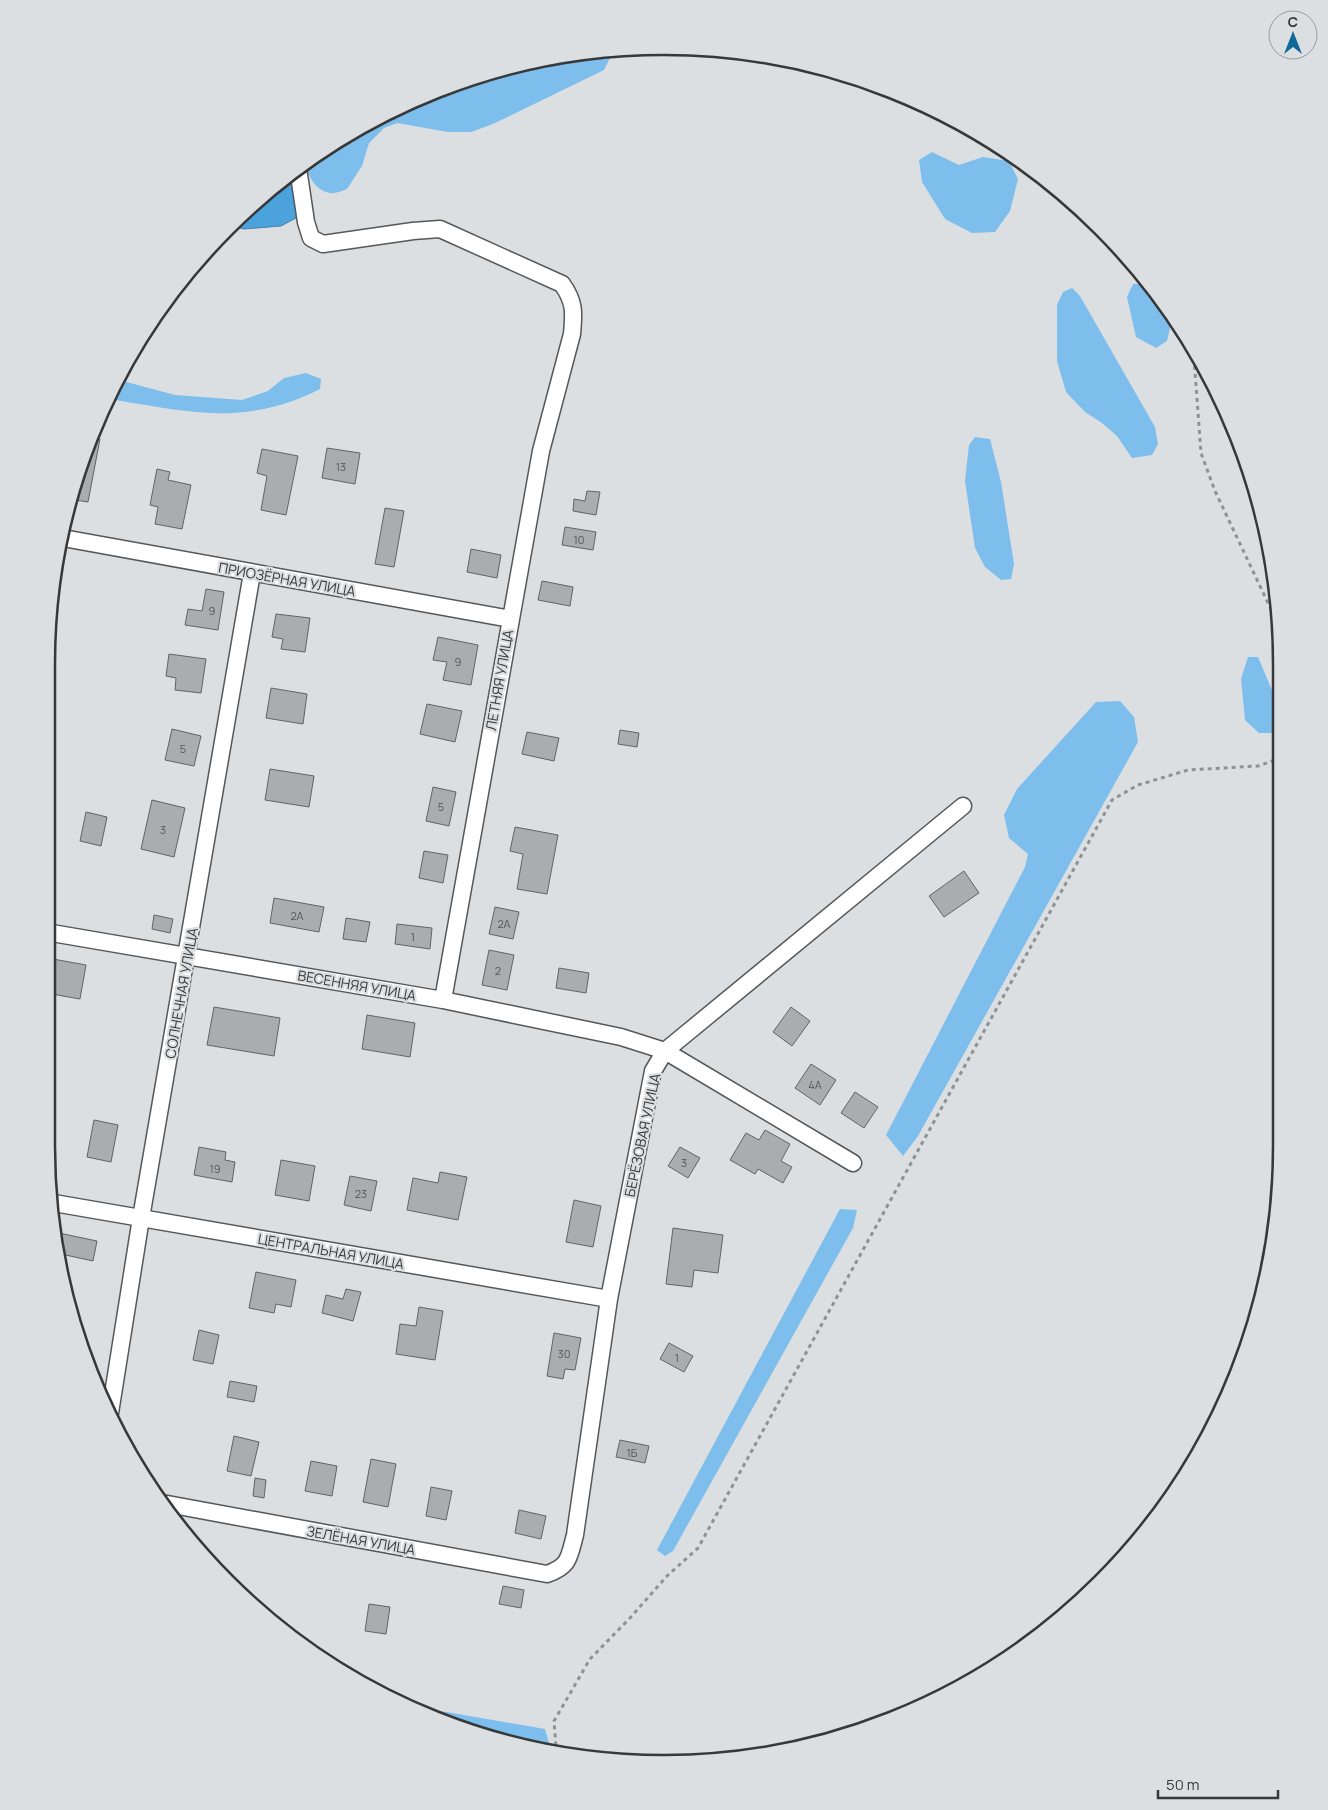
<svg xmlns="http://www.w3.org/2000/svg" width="1328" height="1810" font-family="Manrope,sans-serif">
<rect width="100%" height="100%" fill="#dbdfe2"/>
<!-- green -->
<path fill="#7dbeec" d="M610,50L611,56L604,70L493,124L471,132H448L397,123L384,128L369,143L362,166L347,189C342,191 335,194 330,193C315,190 308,177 306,163L391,110L504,67Z
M932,152L959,165L983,157L1009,161L1018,179L1010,211L995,232L972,233L945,219L922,182L919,160Z
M1149,283L1154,288L1172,320L1167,341L1156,348L1136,337L1127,297L1133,284Z
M1072,288L1080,296L1155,427L1158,444L1152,455L1132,458L1117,436L1102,423L1085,412L1066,392L1057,361V305L1063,292Z
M306,373L321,379L320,389C288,406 249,415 212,413C180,412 141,404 109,399L119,380L175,395L242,400L268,391L284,378Z
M975,437L990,439L1001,482L1014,564L1011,579L1001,580L985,567L975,548L965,481L969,445Z
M1248,657H1258L1277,702V733H1259L1245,720L1241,679Z
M1120,701L1134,717L1138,742L918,1136L903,1156L886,1135L1025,867L1028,854L1009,838L1004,815L1017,789L1096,702Z
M840,1209L857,1210L853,1228L673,1551L665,1556L657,1550Z
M406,1705L545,1729L551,1750L549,1752H544Z"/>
<!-- water -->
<path fill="#4ca2db" stroke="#4582aa" d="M294,170L297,191L296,218L281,226L244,229L232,226Z"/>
<!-- building -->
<path fill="#aaadb0" stroke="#606466" d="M90,437L100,439L88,502L69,499Z
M327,448L360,453L355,484L322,478Z
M262,449L298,456L286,515L261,510L267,476L257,473Z
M157,469L170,472L168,480L191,485L182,529L155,524L158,507L150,505Z
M587,491L600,492L596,515L573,511L574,499L585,501Z
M385,508L404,511L394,567L375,564Z
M565,527L596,532L593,550L562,545Z
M471,549L501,555L497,578L467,572Z
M542,581L573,587L570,606L538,600Z
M206,589L224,592L218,630L185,625L188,609L202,611Z
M276,614L310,618L305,652L281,649L283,639L272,637Z
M438,637L478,645L471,685L443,680L447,662L433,660Z
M169,654L206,659L201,693L175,690L176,678L166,676Z
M271,688L307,694L303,724L266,718Z
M427,704L462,711L455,742L420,734Z
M172,729L201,736L194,766L165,760Z
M620,730L639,733L637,747L618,744Z
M527,732L559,738L554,761L522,754Z
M270,769L314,776L309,807L265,800Z
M433,787L456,792L449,826L426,821Z
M152,800L185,808L174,857L141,849Z
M86,812L107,817L101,846L80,841Z
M515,827L558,835L547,894L517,889L523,854L510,851Z
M424,851L448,855L443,883L419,878Z
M964,871L979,893L944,917L929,896Z
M274,898L324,907L319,932L270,923Z
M495,907L519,912L513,939L489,934Z
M154,915L173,919L170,933L152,929Z
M346,918L370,922L366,942L343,939Z
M397,924L432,928L430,949L395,944Z
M489,950L514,955L507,990L482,985Z
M53,959L86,965L80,999L46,993Z
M559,968L589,973L586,993L556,988Z
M214,1007L280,1018L274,1056L207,1045Z
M791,1007L810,1021L792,1046L773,1032Z
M367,1015L415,1023L410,1057L362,1049Z
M811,1064L836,1080L820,1105L795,1088Z
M855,1092L878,1107L864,1128L841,1113Z
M94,1120L118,1125L111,1162L87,1157Z
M46,1123L53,1125L47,1150L46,1146Z
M765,1130L790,1144L781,1161L792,1167L783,1183L758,1169L755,1174L730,1160L746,1133L759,1140Z
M199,1147L226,1152L225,1160L235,1162L232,1182L194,1175Z
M680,1147L700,1158L688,1178L668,1166Z
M281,1160L315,1166L309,1201L275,1195Z
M440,1172L467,1177L458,1220L407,1210L413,1178L438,1183Z
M350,1176L377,1181L371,1211L344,1205Z
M574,1200L601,1206L593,1247L566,1242Z
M673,1228L723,1235L718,1273L694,1270L692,1287L666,1284Z
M59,1233L97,1241L93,1261L61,1254L58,1238Z
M256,1272L296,1280L291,1307L276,1304L274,1313L249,1308Z
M346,1289L361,1292L353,1321L322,1313L326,1295L343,1299Z
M419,1307L443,1311L435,1360L396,1354L400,1324L416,1326Z
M199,1330L219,1335L213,1364L193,1360Z
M554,1333L581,1338L575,1370L565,1369L563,1379L547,1376Z
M669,1343L693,1356L684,1372L660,1359Z
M230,1381L257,1386L254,1402L227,1397Z
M234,1436L259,1442L251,1476L227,1471Z
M620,1440L649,1446L645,1463L616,1457Z
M371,1459L396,1464L388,1507L363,1502Z
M311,1461L337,1466L332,1496L305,1491Z
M255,1478L266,1480L264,1498L253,1496Z
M431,1487L452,1491L446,1520L426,1516Z
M519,1510L546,1516L541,1539L515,1533Z
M503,1586L524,1590L521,1608L499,1604Z
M369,1604L390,1607L386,1634L365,1631Z"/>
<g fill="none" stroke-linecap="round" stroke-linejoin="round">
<!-- minor casing -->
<g stroke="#54585a" stroke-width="19">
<path id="minor" d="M298,168L306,222L311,238L323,244L413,231L440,229L562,284C575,302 574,313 572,334L541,451L443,1000
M63,538L510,619
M46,932L443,1000L621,1037L665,1051L853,1163
M54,1203L609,1299
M110,1413L141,1218L252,573
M162,1503L547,1574C570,1566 569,1557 575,1535L609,1299L653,1071L665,1051L963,806"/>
</g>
<!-- path -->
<path stroke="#8f9295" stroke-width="3" stroke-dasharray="4 4" stroke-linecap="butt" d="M1194,358L1201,453L1215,491L1277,622
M554,1753L556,1747L554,1721L590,1659L630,1618L667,1576L698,1548L1112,800L1138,785L1188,770L1258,766L1278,759"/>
<!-- minor -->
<use href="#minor" stroke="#fff" stroke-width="16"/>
</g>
<g text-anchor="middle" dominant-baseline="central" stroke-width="4.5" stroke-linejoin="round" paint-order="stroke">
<!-- number labels -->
<g font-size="11" fill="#535557">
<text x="341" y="466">13</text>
<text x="579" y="539">10</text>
<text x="212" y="610">9</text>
<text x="458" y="661">9</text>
<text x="183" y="748">5</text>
<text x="441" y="806">5</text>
<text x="163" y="829">3</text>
<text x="297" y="915">2А</text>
<text x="504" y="923">2А</text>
<text x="413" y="936">1</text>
<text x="498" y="970">2</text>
<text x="815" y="1084">4А</text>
<text x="684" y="1162">3</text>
<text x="215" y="1168">19</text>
<text x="361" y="1193">23</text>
<text x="564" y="1353">30</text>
<text x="677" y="1357">1</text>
<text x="632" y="1452">1Б</text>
</g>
<!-- street labels -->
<g font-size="14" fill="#363839" stroke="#dbdfe2">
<text transform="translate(287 579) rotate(10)">ПРИОЗЁРНАЯ УЛИЦА</text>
<text transform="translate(499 680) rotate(-80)">ЛЕТНЯЯ УЛИЦА</text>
<text transform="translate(357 985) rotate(10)">ВЕСЕННЯЯ УЛИЦА</text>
<text transform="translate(181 993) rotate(-80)">СОЛНЕЧНАЯ УЛИЦА</text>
<text transform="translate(642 1135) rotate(-78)">БЕРЁЗОВАЯ УЛИЦА</text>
<text transform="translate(331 1251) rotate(10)">ЦЕНТРАЛЬНАЯ УЛИЦА</text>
<text transform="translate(361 1540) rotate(10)">ЗЕЛЁНАЯ УЛИЦА</text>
</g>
</g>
<!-- crop -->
<path d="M0 0H1328V1810H0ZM664 55H664A609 609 0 0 1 1273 664V1146A609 609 0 0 1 664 1755H664A609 609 0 0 1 55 1146V664A609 609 0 0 1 664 55Z" fill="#dbdfe2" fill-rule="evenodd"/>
<path fill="none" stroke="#363839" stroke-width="2.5" d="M664 55H664A609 609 0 0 1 1273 664V1146A609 609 0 0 1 664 1755H664A609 609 0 0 1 55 1146V664A609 609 0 0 1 664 55Z"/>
<!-- north arrow -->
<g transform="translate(1293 35)"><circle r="24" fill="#dbdfe2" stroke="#999c9e"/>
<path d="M0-4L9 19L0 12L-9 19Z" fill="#106798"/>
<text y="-8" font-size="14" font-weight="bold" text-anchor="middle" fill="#363839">С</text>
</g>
<!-- scale -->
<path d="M1158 1790v8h120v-8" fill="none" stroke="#363839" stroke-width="2.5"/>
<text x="1166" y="1790" font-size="15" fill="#363839" stroke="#dbdfe2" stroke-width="4" paint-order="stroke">50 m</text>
</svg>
